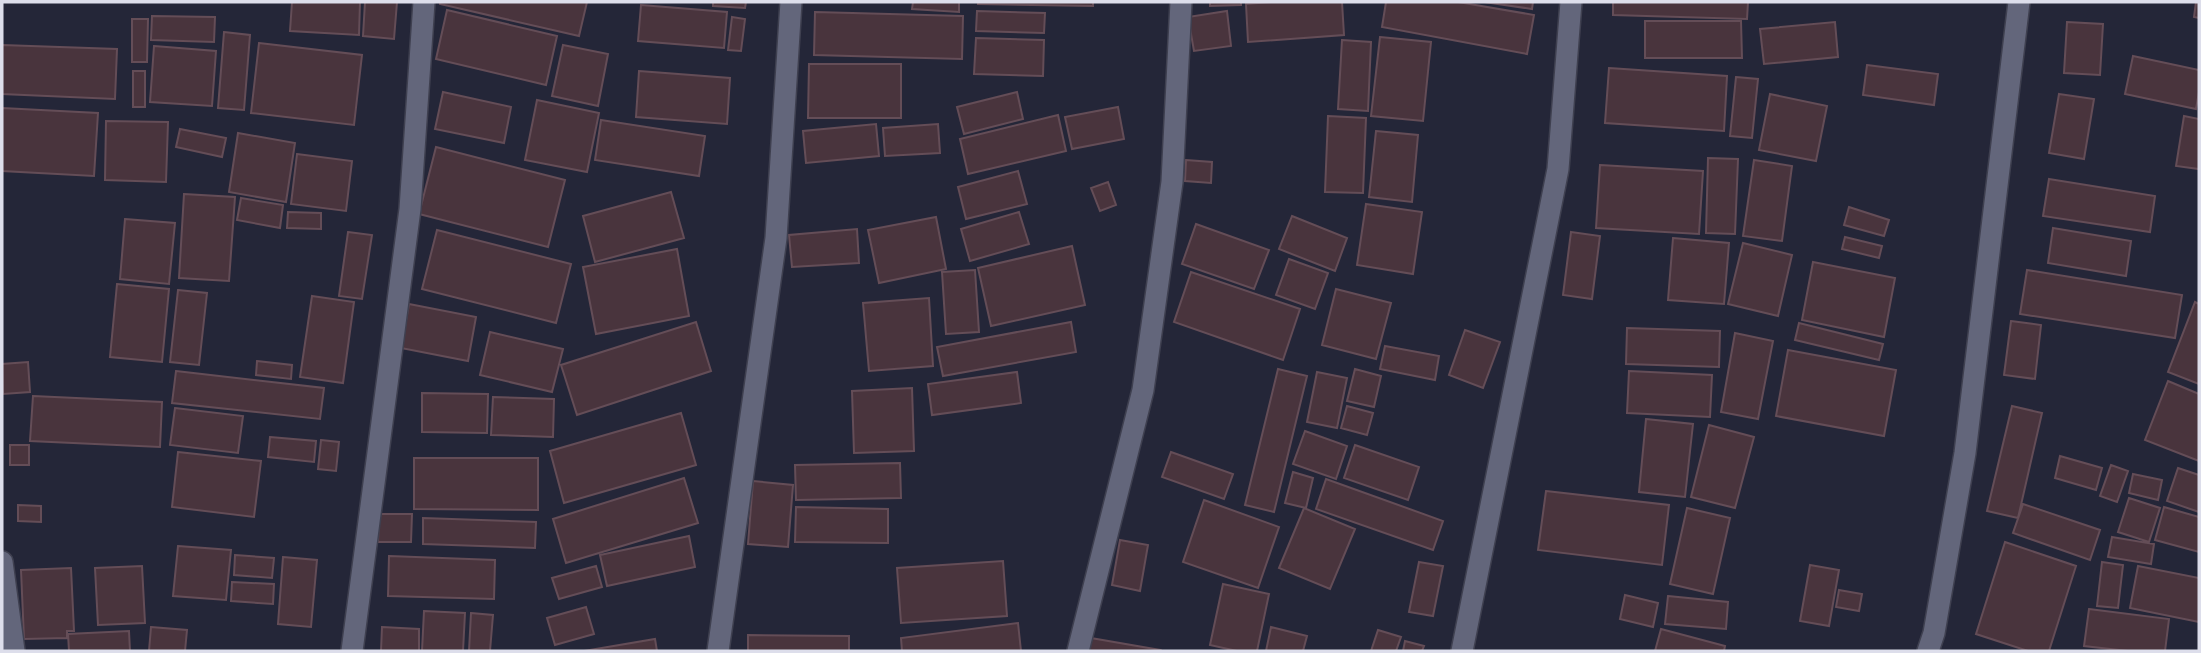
<svg xmlns="http://www.w3.org/2000/svg" width="2201" height="653" font-family="'Noto Sans',sans-serif">
<rect width="100%" height="100%" fill="#242638"/>
<!-- building -->
<path fill="#49343d" stroke="#644d57" stroke-width="2" d="M292,2H360L359,35L290,31Z
M365,2H397L394,39L363,36Z
M440,2H587L579,36L440,4Z
M713,2H746L745,8L713,6Z
M913,2H959V12L912,9Z
M978,2H1093V6L978,4Z
M1210,2H1241V5L1210,6Z
M1271,2H1342L1344,35L1248,42L1246,4Z
M1386,2H1458L1534,15L1527,54L1382,27Z
M1484,2H1533L1532,9Z
M1613,2H1748L1747,19L1613,15Z
M2196,2H2199V18L2194,17Z
M641,5L727,12L724,48L638,41Z
M447,10L557,36L546,85L436,59Z
M977,11L1045,13L1044,33L976,31Z
M1227,11L1231,46L1194,51L1188,17Z
M815,12L963,16L962,59L814,55Z
M152,16L215,17L214,42L151,40Z
M732,17L745,19L741,51L728,50Z
M132,19H148L147,62H132Z
M1645,21H1741L1742,58H1645Z
M1835,22L1838,57L1764,64L1760,29Z
M2067,22L2103,24L2100,75L2064,73Z
M224,32L250,35L244,110L218,108Z
M1380,37L1431,42L1423,121L1371,116Z
M976,38L1044,40L1043,76L974,74Z
M1342,40L1371,42L1368,111L1338,109Z
M259,43L362,55L354,125L251,113Z
M2,45L117,49L115,99L2,94Z
M563,45L608,54L598,106L552,96Z
M154,46L216,51L212,106L150,102Z
M2133,56L2199,70V92L2196,109L2125,94Z
M809,64H901V118H808Z
M1867,65L1938,74L1934,105L1863,95Z
M1609,68L1727,76L1724,131L1605,123Z
M133,71H145V107H133Z
M639,71L730,78L727,124L636,117Z
M1736,77L1758,79L1752,138L1730,136Z
M443,92L511,107L504,143L435,129Z
M1017,92L1023,119L964,134L957,107Z
M1770,94L1827,106L1816,161L1759,150Z
M2059,94L2094,99L2084,159L2049,153Z
M537,100L599,113L587,172L525,160Z
M1118,107L1124,139L1072,149L1065,117Z
M2,108L98,113L94,176L2,171Z
M1058,115L1066,151L968,174L960,139Z
M1328,116L1366,118L1363,193L1325,192Z
M2184,116L2199,119V169L2176,166Z
M601,120L705,136L699,176L595,160Z
M106,121L168,122L166,182L105,180Z
M876,124L879,156L806,163L803,131Z
M938,124L940,153L885,156L883,128Z
M180,129L226,138L222,157L176,147Z
M1376,131L1418,135L1412,202L1369,197Z
M238,133L295,143L286,202L229,192Z
M436,147L565,180L548,247L419,214Z
M297,154L352,161L346,211L291,204Z
M1708,158L1738,159L1735,234L1706,233Z
M1186,160L1212,162L1211,183L1185,181Z
M1754,160L1792,166L1782,241L1743,236Z
M1600,165L1703,171L1699,234L1596,228Z
M1018,171L1027,204L966,219L958,187Z
M2049,179L2155,196L2150,232L2043,216Z
M1108,182L1116,205L1100,211L1091,188Z
M671,192L684,238L595,262L583,216Z
M184,194L235,197L229,281L179,278Z
M241,198L283,205L280,228L237,220Z
M1366,204L1422,212L1413,274L1357,265Z
M1849,207L1889,220L1884,236L1844,225Z
M288,212L321,213V229L287,228Z
M1019,212L1029,244L970,261L961,229Z
M1292,216L1347,238L1335,271L1279,249Z
M936,217L946,269L879,283L868,230Z
M125,219L175,223L169,284L120,279Z
M1196,224L1269,250L1254,289L1182,264Z
M2053,228L2131,241L2126,276L2048,263Z
M857,229L859,263L792,267L789,235Z
M437,230L571,264L556,323L422,289Z
M348,232L372,235L362,299L339,296Z
M1571,232L1600,236L1592,299L1563,295Z
M1845,237L1882,246L1879,258L1842,249Z
M1673,238L1729,243L1724,304L1668,300Z
M1743,243L1792,255L1778,316L1728,304Z
M1072,246L1085,305L991,326L978,268Z
M677,249L689,316L596,334L583,267Z
M1289,259L1328,273L1315,309L1276,295Z
M1813,262L1895,278L1884,337L1802,320Z
M975,270L979,332L946,334L942,272Z
M2027,270L2182,295L2175,338L2020,314Z
M1191,272L1300,309L1283,360L1174,322Z
M117,284L169,289L162,362L110,357Z
M1336,289L1391,303L1376,359L1322,345Z
M178,290L207,293L199,365L170,362Z
M312,296L354,302L343,383L300,377Z
M929,298L933,366L869,371L863,303Z
M2195,302L2199,304V384L2168,372Z
M409,304L476,317L468,361L401,348Z
M2011,321L2041,325L2035,379L2004,375Z
M696,322L711,371L577,415L561,365Z
M1071,322L1076,352L943,376L937,347Z
M1799,323L1883,344L1879,360L1795,340Z
M1627,328L1720,331L1719,367L1626,364Z
M1465,330L1500,342L1483,388L1449,375Z
M490,332L563,349L552,392L480,375Z
M1735,333L1773,341L1758,419L1721,412Z
M1385,346L1439,356L1435,380L1380,369Z
M1788,350L1896,370L1884,436L1776,416Z
M257,361L292,365L291,379L256,375Z
M28,362L30,392L3,394L2,364Z
M1278,369L1307,376L1274,512L1245,505Z
M1355,369L1381,376L1374,407L1347,401Z
M176,371L324,388L320,419L172,403Z
M1629,371L1712,375L1710,417L1627,413Z
M1017,372L1021,403L932,415L928,384Z
M1317,372L1347,378L1337,428L1307,422Z
M2168,381L2199,394V461L2145,440Z
M912,388L914,451L854,453L852,391Z
M422,393L488,394L487,433L422,432Z
M33,396L162,402L160,447L30,441Z
M493,397L554,399L553,437L491,435Z
M1347,406L1373,413L1367,435L1341,428Z
M2012,406L2042,413L2018,518L1987,511Z
M175,408L243,416L238,453L170,445Z
M681,413L696,465L564,503L550,451Z
M1646,419L1693,424L1685,497L1639,492Z
M1709,425L1754,437L1735,508L1691,497Z
M1305,431L1347,446L1336,479L1293,464Z
M270,437L316,441L314,462L268,457Z
M321,440L339,442L336,471L318,469Z
M10,445H29V465H10Z
M1355,445L1419,467L1408,500L1344,478Z
M178,452L261,461L254,517L172,507Z
M1171,452L1233,474L1224,499L1162,477Z
M2060,456L2102,468L2096,490L2055,478Z
M414,458H538V510L414,509Z
M900,463L901,498L796,500L795,465Z
M2111,465L2128,471L2117,502L2100,496Z
M2178,468L2199,475V512L2167,501Z
M1293,472L1313,478L1306,508L1285,503Z
M2133,474L2162,480L2158,500L2129,493Z
M684,478L698,523L566,563L553,519Z
M1326,479L1443,521L1433,550L1316,509Z
M753,481L793,485L788,547L748,544Z
M1546,491L1669,505L1662,565L1538,550Z
M2129,498L2160,508L2149,542L2118,532Z
M1204,500L1279,527L1258,588L1183,562Z
M2023,504L2100,530L2090,560L2013,533Z
M18,505L41,506V522L18,521Z
M796,507L888,509V543L795,542Z
M2164,507L2199,517V552L2155,540Z
M1304,508L1355,529L1330,589L1279,568Z
M1687,508L1730,518L1713,594L1670,584Z
M379,514H412L411,542H378Z
M423,518L536,522L535,548L423,544Z
M689,536L695,567L607,586L600,555Z
M2112,537L2154,544L2151,564L2108,557Z
M1120,540L1148,545L1140,591L1112,585Z
M2005,542L2076,566L2049,651H2028L1976,634Z
M178,546L231,550L226,600L173,596Z
M235,555L274,558L272,578L234,575Z
M389,556L495,560L494,599L388,596Z
M283,557L317,560L311,627L278,624Z
M1003,561L1007,616L901,623L897,568Z
M1419,562L1443,566L1433,616L1409,612Z
M2102,562L2123,565L2118,608L2097,606Z
M1810,565L1839,570L1829,626L1800,621Z
M142,566L145,623L98,625L95,568Z
M596,566L602,587L559,599L552,578Z
M2138,566L2199,578V622L2130,608Z
M71,568L74,631H67V638L24,639L21,570Z
M232,582L274,584L273,604L231,601Z
M1223,584L1269,594L1257,651H1237L1210,645Z
M1839,590L1862,594L1859,611L1836,607Z
M1625,595L1658,603L1653,627L1620,619Z
M1668,596L1728,602L1726,629L1665,624Z
M586,607L594,634L555,645L547,618Z
M2089,609L2169,619L2165,651H2128L2084,646Z
M424,611L465,613L463,651H422Z
M471,613L493,615L490,651H469Z
M1018,623L1021,651H902L901,638Z
M151,627L187,630L185,651H149Z
M382,627L419,629V651H381Z
M1271,627L1307,636L1303,651H1266Z
M1661,629L1725,646L1724,651H1655Z
M1378,630L1401,637L1396,651H1371Z
M129,631L130,651H69L68,634Z
M748,635L849,636V651H748Z
M1091,638L1160,650L1159,651H1089Z
M655,639L657,651H584Z
M1405,641L1424,646L1422,651H1403Z"/>
<g fill="none" stroke-linecap="round" stroke-linejoin="round">
<!-- minor casing -->
<g stroke="#3f4050" stroke-width="24">
<path id="minor" d="M2,562L14,651
M352,651L410,209L424,2
M718,651L776,238L791,2
M1078,651L1143,390L1172,182L1181,2
M1462,651L1558,169L1571,2
M1928,651L1934,633L1965,453L2019,2"/>
</g>
<!-- minor -->
<use href="#minor" stroke="#63667b" stroke-width="21"/>
</g>
<!-- border -->
<rect width="2201" height="653" fill="none" stroke="#dddeeb" stroke-width="7"/>
</svg>
